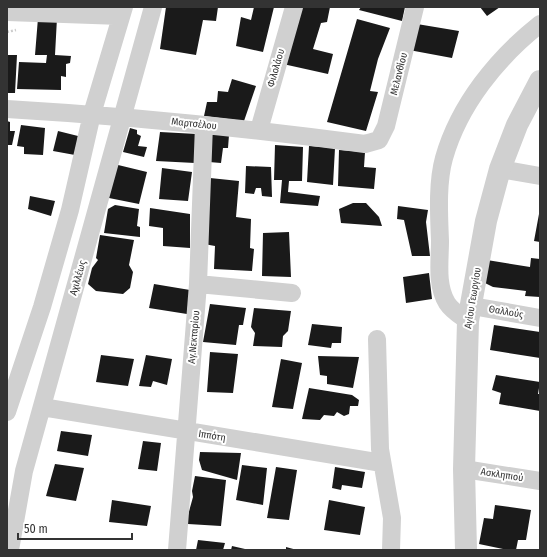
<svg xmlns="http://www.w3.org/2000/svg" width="547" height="557" font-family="'Fira Sans Condensed',sans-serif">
<rect width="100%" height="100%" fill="#fff"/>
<!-- building -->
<path fill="#1a1a1a" d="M166,7H218L216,21L203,20L196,55L160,49Z
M254,7H274L263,52L236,46L241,17L251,20Z
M300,7H330L327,22L321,23L313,49L333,54L328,74L283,64Z
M361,7H405L402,21L359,10Z
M480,7H500L487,16Z
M38,18H57L55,55L71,56L70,63L66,64V77L61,76V90L17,89L19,62L46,63L47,55H35Z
M357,19L390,28L378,59L370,91L378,92L366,131L327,122Z
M417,24L459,31L452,58L409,50Z
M7,55H17L15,93H7Z
M232,79L256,86L244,121L204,116L207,102H217L218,91L228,92Z
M7,121L10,122V131H15L12,145H7Z
M21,125L45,128L43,155L24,154V147L17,146Z
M130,128L137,130V134L141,136L138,146L147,147L144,157L123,152Z
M58,131L78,136L75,155L53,151Z
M160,132L197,134L195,163L156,161Z
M211,135H229L228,148H223L221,163L209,162Z
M275,145L303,147L302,181H289L288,192L320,196L318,206L280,203L282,180H274Z
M309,146L335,148L333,185L307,182Z
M339,150L365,152L364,167L376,168L374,189L338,186Z
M114,164L147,172L139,204L104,197Z
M246,166L271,167L272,197L262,196L261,188H256L254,194L245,193Z
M162,168L192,172L188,201L159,199Z
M210,178L239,181L236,217L251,219L250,248L254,249L252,271L214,269L215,246L204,244Z
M30,196L55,201L51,216L28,209Z
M353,203H366L379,217L382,226L341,223L339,209Z
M115,205L139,209L137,226L140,227V237L104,233L108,209Z
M398,206L428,210L426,222L430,256H412L404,220L397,219Z
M150,208L190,214V248L163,246V228L149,226Z
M539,214L540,215V242L534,241Z
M289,232L291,277L262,276L263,233Z
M100,235L134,240L129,265L133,272L130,288L123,294L96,291L88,284L92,268L98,260L96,258Z
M531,258L540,259V297L525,296L526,291L493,287L485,283L487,260L530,267Z
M429,273L432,299L406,303L403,277Z
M154,284L190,290L187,314L149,308Z
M210,304L246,308L243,325H239L236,345L203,342Z
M254,308L291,311L288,331L283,336L282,347L253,346L255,333L251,327Z
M312,324L342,327L341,343H332L331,348L308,345Z
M494,325L540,332V358L490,350Z
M210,352L238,354L233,393L207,392Z
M101,355L134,359L128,386L96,382Z
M146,355L172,359L167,385L153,381L151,387L139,386Z
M318,356L359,357L353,388L327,384V376L320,375Z
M281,359L302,363L293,409L272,407Z
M496,375L540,382L538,394H540V411L499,404L501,393L492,390Z
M309,388L352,395L359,400L358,406H350L349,414L344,416L337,412L334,416L324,415L320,420L302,419Z
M61,431L92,435L88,456L57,451Z
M143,441L161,443L157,471L138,469Z
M200,452L241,453L237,480L202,470L199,460Z
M55,464L84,468L76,501L46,496Z
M242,465L267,468L263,505L236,500Z
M276,467L297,470L289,520L267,518Z
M335,467L365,472L362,488L342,485L341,490L332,488Z
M195,476L226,480L221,526L188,524V515L193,497L192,491Z
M112,500L151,506L147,526L109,522Z
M329,500L365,507L360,535L324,530Z
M495,505L531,510L526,540H518L516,550H503V549L479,544L484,518L493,519Z
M198,540L225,543L223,550H196Z
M232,546L245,549V550H231Z
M286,547L297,550H286Z"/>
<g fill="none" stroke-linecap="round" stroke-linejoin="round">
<!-- path -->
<path stroke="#cdcdcd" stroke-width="2.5" stroke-dasharray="2 2" stroke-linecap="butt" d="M7,32L16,30"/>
<!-- minor -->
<path stroke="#d0d0d0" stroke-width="18" d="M7,12L121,16
M7,109C127,116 246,128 365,144L379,140L386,126L415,7
M259,130L294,7
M500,169L540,176
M198,284L292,293
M472,306L540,318
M468,321C461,316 452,311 447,303C436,285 440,261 440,241C439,215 437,183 444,158C459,105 497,58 540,24
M377,339L380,449L392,518L391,550
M42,407L382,463
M7,412L42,307L70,210L92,114L124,7
M464,469L540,481
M10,550L24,471L153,7
M177,550L198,284L204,125"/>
<!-- tertiary -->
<path stroke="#d0d0d0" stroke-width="22" d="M466,550L464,469L468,321L486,221L500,169L517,125L540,81"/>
</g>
<g text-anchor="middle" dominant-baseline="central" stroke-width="4" stroke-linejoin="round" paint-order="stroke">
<!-- street labels -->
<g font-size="10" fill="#333" stroke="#fff">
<text transform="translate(276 68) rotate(-74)">Φιλολάου</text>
<text transform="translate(399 74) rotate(-76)">Μελανθίου</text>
<text transform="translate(194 124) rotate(6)">Μαρτσέλου</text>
<text transform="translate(78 278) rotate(-74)">Αχιλλέως</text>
<text transform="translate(473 298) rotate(-81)">Αγίου Γεωργίου</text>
<text transform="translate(506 312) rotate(10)">Θαλλούς</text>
<text transform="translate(194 337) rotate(-85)">Αγ.Νεκταρίου</text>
<text transform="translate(212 436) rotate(9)">Ιππότη</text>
<text transform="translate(502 475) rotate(9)">Ασκληπιού</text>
</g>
</g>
<!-- border -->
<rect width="547" height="557" fill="none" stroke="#333333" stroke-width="16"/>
<!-- scale -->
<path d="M18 533v6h114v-6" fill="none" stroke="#333333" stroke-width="2"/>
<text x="24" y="533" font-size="12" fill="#333333" stroke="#ffffff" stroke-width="3" paint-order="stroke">50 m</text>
</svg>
